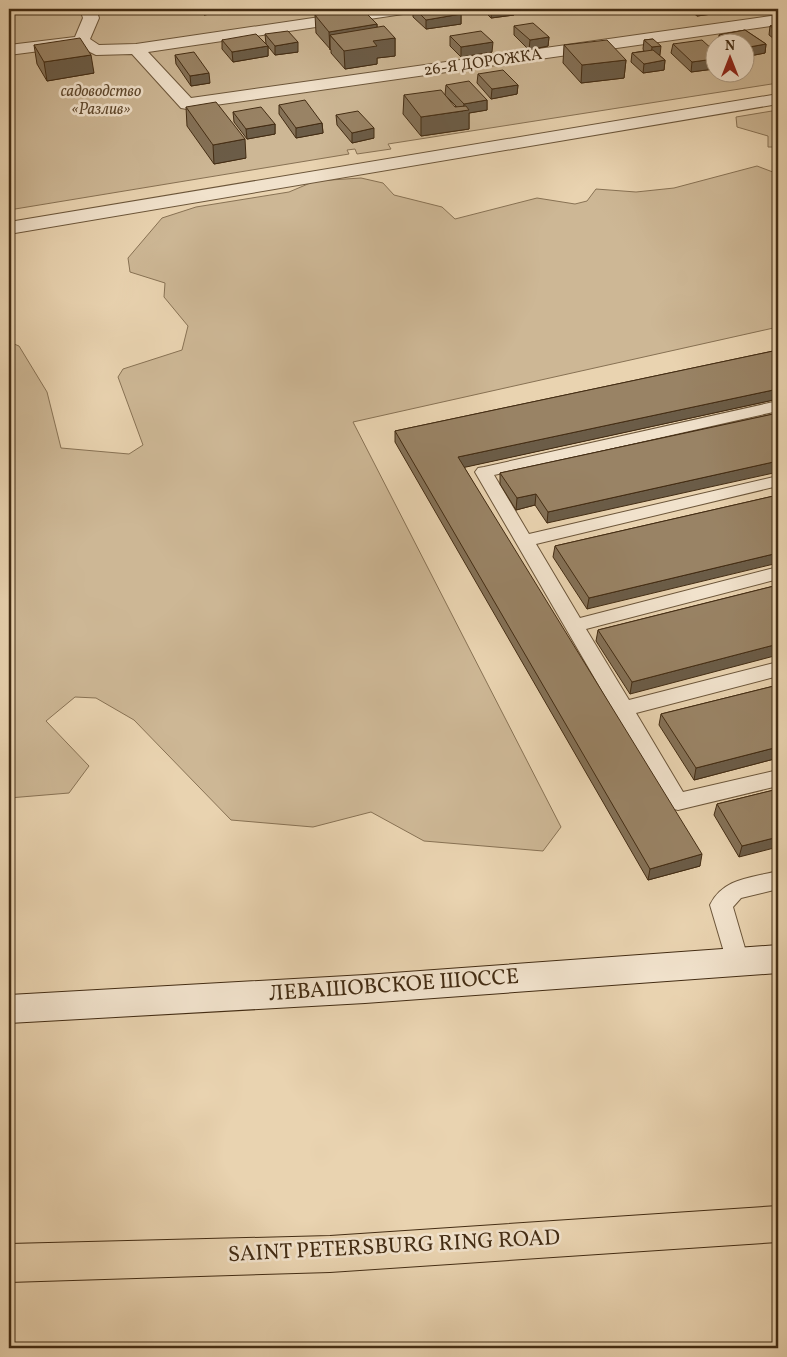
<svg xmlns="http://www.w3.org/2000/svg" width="787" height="1357" font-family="Vollkorn,serif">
<rect width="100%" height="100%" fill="#e9d3b0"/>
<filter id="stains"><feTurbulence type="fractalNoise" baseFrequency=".004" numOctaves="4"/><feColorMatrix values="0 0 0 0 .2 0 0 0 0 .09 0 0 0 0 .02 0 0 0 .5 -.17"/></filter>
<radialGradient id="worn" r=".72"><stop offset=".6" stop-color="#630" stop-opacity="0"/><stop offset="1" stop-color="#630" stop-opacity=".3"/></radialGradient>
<!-- green -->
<path fill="#cdb795" stroke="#887254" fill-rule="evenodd" d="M9,9H778V83L388,144L391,149L357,154L355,149L347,150L349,154L9,210ZM714,42H744V72H714Z
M778,110V147H768V136L737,127L736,117Z
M757,166L778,174V327L353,422L561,827L543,851L424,841L371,812L313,827L231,820L134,720L96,698L75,697L46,721L89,766L69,793L9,798V342L19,346L47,392L61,448L129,454L143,445L118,377L123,369L182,350L188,326L164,297L165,283L130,272L128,258L162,218L196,207L289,192L315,181L361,178L383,183L394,195L442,207L455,219L537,198L575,204L587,201L596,189L636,192L674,188Z"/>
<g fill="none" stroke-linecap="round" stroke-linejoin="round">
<!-- service casing -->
<g stroke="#6c563a" stroke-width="2">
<path id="service" d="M778,401V411L494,475L529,534L778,476V486L536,544L580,618L778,567V579L586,629L629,700L778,662V676L636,713L683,792L778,770V786L678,810L670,808L475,472L478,468L484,467Z
M778,871V889L741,898L733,907L749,962L745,969L737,972L729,969L710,905C723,878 751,878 778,871Z"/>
</g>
<!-- minor casing -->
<g stroke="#6c563a" stroke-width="2">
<path id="minor" d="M80,9H96L99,18L90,39L99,45L136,44L374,9H411L408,12L403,14L148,52L191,98L778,15V25L187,109L181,108L132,54L96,55L78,46L9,55V45L75,37L83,18Z
M778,94V104L9,234V222Z"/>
</g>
<!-- secondary casing -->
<g stroke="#432c13" stroke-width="2">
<path id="secondary" d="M778,945V973L365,1003L9,1023V995L365,975Z"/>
</g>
<!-- motorway casing -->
<g stroke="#432c13" stroke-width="2">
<path id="motorway" d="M778,1206V1242L330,1272L9,1282V1244L330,1236Z"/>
</g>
<!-- service -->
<use href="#service" fill="#f1e2cc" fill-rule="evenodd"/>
<!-- minor -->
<use href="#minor" fill="#f1e2cc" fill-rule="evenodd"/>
<!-- secondary -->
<use href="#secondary" fill="#f1e2cc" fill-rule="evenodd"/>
<!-- motorway -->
<use href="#motorway" fill="#e9d3b0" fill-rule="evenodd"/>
</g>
<!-- wall -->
<path fill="#847157" stroke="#432c13" d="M198,9H241L204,15Z
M413,9H455L461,14V24L426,29L413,17Z
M482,9H515L514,15L491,18Z
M688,9H727V12L697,16Z
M315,15L377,24V27L395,38V56L377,58V64L345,69L331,53V50L316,33Z
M778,24V42L769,35L770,26Z
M514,26L549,37L548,46L529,50L514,35Z
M745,30L766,44L765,53L744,57V42H718L719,35Z
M265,34L298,52L275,55L266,44Z
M450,36L492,52L461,57L450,46Z
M653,39L660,56L665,60L664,70L643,73L631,62L632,53L644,51L643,49L644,40Z
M222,40L268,46V56L233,62L222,49Z
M673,44L714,51V69L691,72L671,53Z
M34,45L94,73L47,81L37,64Z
M564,45L626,60L624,78L581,83L563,63Z
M175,55L210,83L191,86L176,64Z
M478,74L518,85L517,94L491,99L477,83Z
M446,85L487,100V110L469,113V129L421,136L403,114L404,95L457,107L445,95Z
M279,105L322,123L323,133L296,138L279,114Z
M186,107L246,158L214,164L187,126Z
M233,112L275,124V134L247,139L234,122Z
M336,115L374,138L352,143L337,125Z
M778,350V399L464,467L700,866L648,880L395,442V431Z
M778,413L547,523L535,505L516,510L500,484V473Z
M778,495L587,609L553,557L555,546Z
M778,585L630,694L596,641L598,630Z
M778,685V758L694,780L659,725L661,714Z
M778,789L739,857L714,815L717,804Z"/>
<!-- shaded-wall -->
<path fill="#6b5c47" stroke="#432c13" d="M203,9H241L204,15Z
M492,9H515L514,15L491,18Z
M528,9H548L527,12Z
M698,9H727V12L697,16Z
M461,14V24L426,29V20Z
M377,24V40L395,38V56L377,58V64L345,69L344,51L330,35V50L329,32Z
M549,37L548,46L529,50L530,40Z
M298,42V52L275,55V46Z
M493,42L492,52L461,57V47Z
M766,44L765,53L744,57V48Z
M268,46V56L233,62L232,52Z
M661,46L660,55L651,57L652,47Z
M91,55L94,73L47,81L44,62Z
M714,59V69L691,72L692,62Z
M626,60L624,78L581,83L582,65Z
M665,60L664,70L643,73L644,64Z
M209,73L210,83L191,86L190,76Z
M518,85L517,94L491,99L492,89Z
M487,100V110L469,113V129L421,136V117L463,111L464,104Z
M322,123L323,133L296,138V128Z
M275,124V134L247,139L246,129Z
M374,128V138L352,143V133Z
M245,139L246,158L214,164L213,145Z
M778,389V399L457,469L458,457Z
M778,461V472L547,523L548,512Z
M536,494L535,505L516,510L517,498Z
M778,553V563L587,609L589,598Z
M778,644V655L630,694L632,682Z
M778,747V758L694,780L696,768Z
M778,837V847L739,857L742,846Z
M702,854L700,866L648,880L650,869Z"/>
<!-- building -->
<path fill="#998365" stroke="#432c13" d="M356,9H362L377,24L329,32L315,15Z
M415,9H455L461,14L426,20Z
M533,23L549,37L530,40L514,26Z
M778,24V31L770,26Z
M384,26L395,38L373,41L377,46L344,51L330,35Z
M745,30L766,44L744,48V42H729L719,35Z
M288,31L298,42L275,46L265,34Z
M481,31L493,42L461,47L450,36Z
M256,34L268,46L232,52L222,40Z
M80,38L91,55L44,62L34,45Z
M653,39L661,46L652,47L644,40Z
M607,40L626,60L582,65L564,45Z
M702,40L714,51V59L692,62L673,44Z
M653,50L665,60L644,64L632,53Z
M194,52L209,73L190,76L175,55Z
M503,70L518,85L492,89L478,74Z
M469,81L487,100L464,104L446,85Z
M441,90L455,107L466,106L469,110L421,117L404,95Z
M305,100L322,123L296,128L279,105Z
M216,102L245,139L213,145L186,107Z
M261,107L275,124L246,129L233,112Z
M358,111L374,128L352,133L336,115Z
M778,350V389L458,457L702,854L650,869L395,431Z
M778,413V461L548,512L536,494L517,498L500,473Z
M778,495V553L589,598L555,546Z
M778,585V644L632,682L598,630Z
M778,685V747L696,768L661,714Z
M778,789V837L742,846L717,804Z"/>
<g text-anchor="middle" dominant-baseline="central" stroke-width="5" stroke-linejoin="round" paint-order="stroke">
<!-- far-street labels -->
<g font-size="16" fill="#432c13" stroke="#f1e2cc">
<text transform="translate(483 63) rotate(-8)">26-Я ДОРОЖКА</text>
</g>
<!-- far-park labels -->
<g font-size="16" font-style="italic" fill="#5f482d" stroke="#f1e2cc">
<text x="101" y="92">садоводство<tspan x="101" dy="18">«Разлив»</tspan></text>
</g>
<!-- near-street labels -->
<g font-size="22" fill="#432c13" stroke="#f1e2cc">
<text transform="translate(394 986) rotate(-4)">ЛЕВАШОВСКОЕ ШОССЕ</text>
<text transform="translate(394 1247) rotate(-3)">SAINT PETERSBURG RING ROAD</text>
</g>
</g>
<!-- margin -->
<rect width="787" height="1357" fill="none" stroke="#e9d3b0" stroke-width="30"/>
<rect x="10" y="10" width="767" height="1337" fill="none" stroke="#432c13" stroke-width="2.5"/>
<rect x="15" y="15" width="757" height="1327" fill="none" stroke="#432c13"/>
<!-- north arrow -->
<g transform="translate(730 58)"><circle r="24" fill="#f1e2cc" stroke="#ab9982"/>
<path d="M0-4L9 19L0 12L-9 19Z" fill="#8f2418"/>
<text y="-8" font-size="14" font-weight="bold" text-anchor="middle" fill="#432c13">N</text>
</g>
<rect width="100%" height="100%" filter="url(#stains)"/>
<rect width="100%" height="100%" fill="url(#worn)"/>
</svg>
